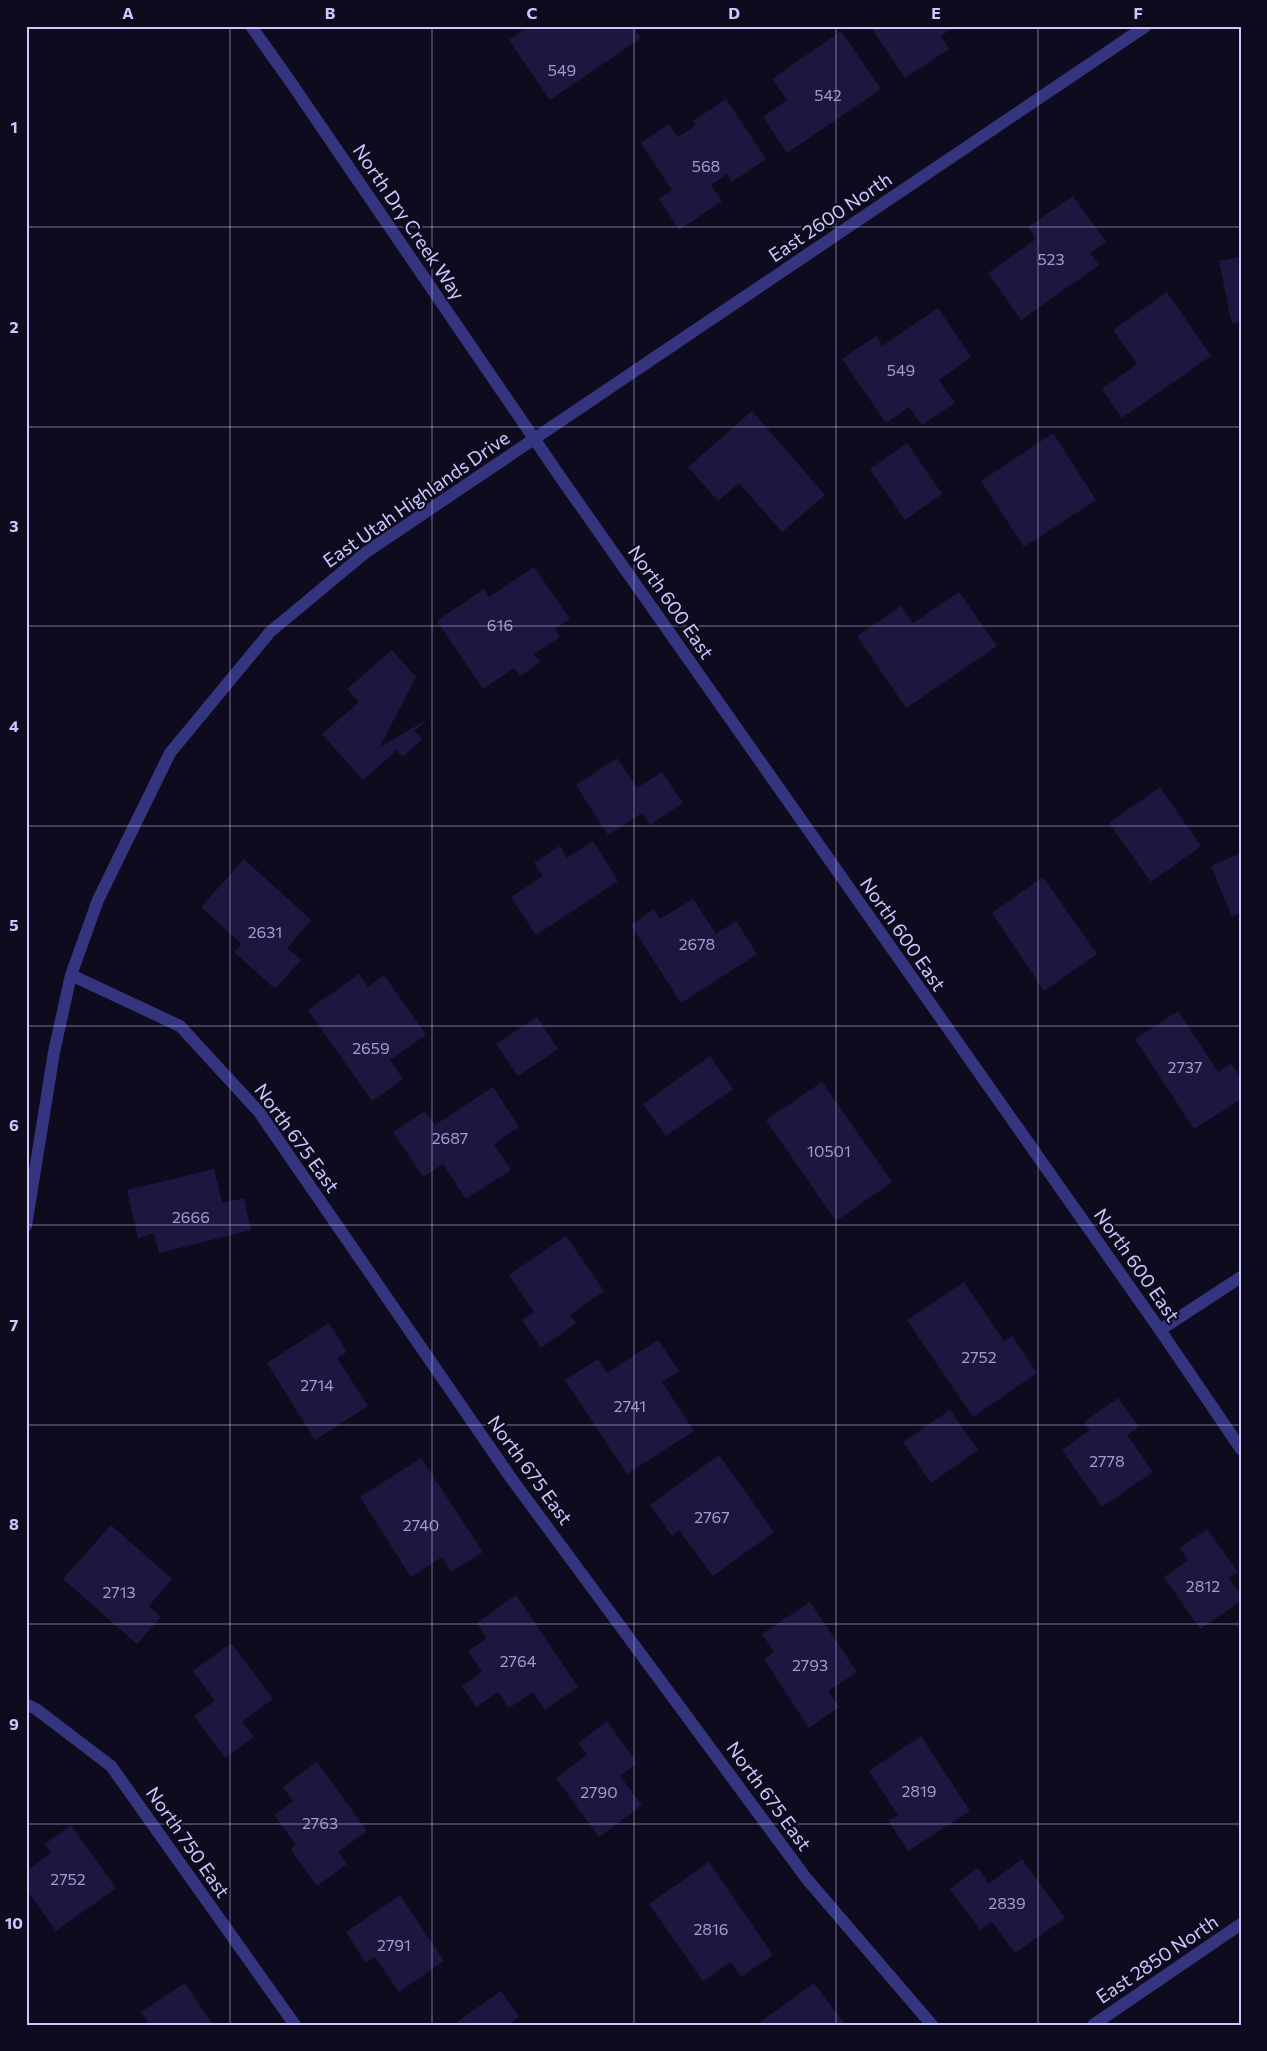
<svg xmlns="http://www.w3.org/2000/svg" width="1267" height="2051" viewBox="0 0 1267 2051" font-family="Commissioner,sans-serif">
	<rect width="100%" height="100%" fill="#0e0b1e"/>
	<path fill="#1d1740" d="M 529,26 L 633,26 L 641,38 L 550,100 L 509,40 Z
		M 870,26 L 955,26 L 941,36 L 949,49 L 905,78 Z
		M 841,31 L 881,89 L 787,153 L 763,117 L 787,100 L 772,79 Z
		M 726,99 L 766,159 L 732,182 L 727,174 L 711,185 L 722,201 L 679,230 L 659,199 L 672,190 L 641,143 L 669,124 L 678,137 L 696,125 L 693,121 Z
		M 1073,196 L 1106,242 L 1090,253 L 1099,265 L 1021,320 L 988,273 L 1036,239 L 1028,227 Z
		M 1241,257 L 1241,322 L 1232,324 L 1219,261 Z
		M 1167,292 L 1211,356 L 1122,418 L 1102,389 L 1137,364 L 1113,330 Z
		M 938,308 L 971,357 L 939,380 L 955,403 L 922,425 L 909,407 L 886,423 L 842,359 L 876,336 L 882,346 Z
		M 752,411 L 825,495 L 782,532 L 739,483 L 718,501 L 688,467 Z
		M 1053,433 L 1096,500 L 1024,547 L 981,481 Z
		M 907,443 L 942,494 L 905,520 L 870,469 Z
		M 534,567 L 570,619 L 555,629 L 560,637 L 534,654 L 540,662 L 520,676 L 514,668 L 483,689 L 437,621 L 484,589 L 489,597 Z
		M 959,592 L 997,646 L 906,708 L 857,636 L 901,606 L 913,623 Z
		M 392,650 L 416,677 L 379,748 L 428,719 L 414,731 L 422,739 L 403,757 L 397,750 L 363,780 L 322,734 L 359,702 L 347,689 Z
		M 617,758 L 637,788 L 662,772 L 683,803 L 650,825 L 642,813 L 608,835 L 576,785 Z
		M 1160,787 L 1201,846 L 1151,882 L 1109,823 Z
		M 593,841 L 618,881 L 536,935 L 511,897 L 543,876 L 534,863 L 560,846 L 567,858 Z
		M 1241,853 L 1241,913 L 1232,917 L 1211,866 Z
		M 244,859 L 311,920 L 287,948 L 301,960 L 275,989 L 234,952 L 242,944 L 201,907 Z
		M 1043,877 L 1097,954 L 1044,991 L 992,913 Z
		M 693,899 L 716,934 L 736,921 L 757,954 L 681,1003 L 631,925 L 654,909 L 660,919 Z
		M 359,974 L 368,987 L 384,975 L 426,1035 L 390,1060 L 403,1079 L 372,1101 L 308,1010 Z
		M 1178,1011 L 1218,1072 L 1231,1063 L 1241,1078 L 1241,1099 L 1194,1129 L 1135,1039 Z
		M 537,1017 L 558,1049 L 518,1076 L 496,1044 Z
		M 710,1056 L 733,1089 L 666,1136 L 643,1104 Z
		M 822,1082 L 892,1182 L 836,1221 L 766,1120 Z
		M 493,1087 L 519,1127 L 494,1144 L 511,1170 L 466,1199 L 443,1164 L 423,1177 L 393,1132 L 425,1111 L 435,1125 Z
		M 214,1169 L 222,1203 L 244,1198 L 251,1230 L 159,1253 L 154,1233 L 138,1238 L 127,1190 Z
		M 566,1236 L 604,1291 L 570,1315 L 576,1323 L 541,1348 L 522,1320 L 534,1312 L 509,1275 Z
		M 964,1282 L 1004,1341 L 1012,1336 L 1037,1373 L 973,1417 L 907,1320 Z
		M 329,1323 L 347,1352 L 337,1358 L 368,1406 L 315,1440 L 267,1363 Z
		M 658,1340 L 679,1371 L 662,1382 L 694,1431 L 627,1474 L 565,1380 L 598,1359 L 607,1373 Z
		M 1118,1398 L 1139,1427 L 1127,1435 L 1153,1472 L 1102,1507 L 1062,1450 L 1090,1430 L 1084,1422 Z
		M 950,1410 L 978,1450 L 931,1483 L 903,1442 Z
		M 719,1455 L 774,1532 L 713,1576 L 679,1530 L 672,1536 L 650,1505 Z
		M 421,1458 L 483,1552 L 451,1572 L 442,1557 L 411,1577 L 360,1497 Z
		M 111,1525 L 172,1579 L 149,1606 L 161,1617 L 137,1644 L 63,1579 Z
		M 1207,1529 L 1238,1572 L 1229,1578 L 1241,1595 L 1241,1601 L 1200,1629 L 1164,1577 L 1188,1560 L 1180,1548 Z
		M 516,1595 L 578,1687 L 545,1710 L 533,1692 L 509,1708 L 498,1692 L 476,1707 L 462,1686 L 482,1672 L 468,1651 L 487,1638 L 477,1623 Z
		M 810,1602 L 857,1672 L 828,1691 L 839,1707 L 809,1728 L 764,1659 L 774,1652 L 762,1634 Z
		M 231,1643 L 273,1699 L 242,1722 L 254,1737 L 225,1758 L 194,1716 L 215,1701 L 193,1671 Z
		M 607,1721 L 637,1763 L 620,1776 L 642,1805 L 599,1837 L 556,1778 L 587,1755 L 578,1743 Z
		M 921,1736 L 970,1811 L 908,1851 L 888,1820 L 898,1815 L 869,1771 Z
		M 317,1762 L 367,1831 L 338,1852 L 347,1864 L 317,1886 L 291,1850 L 296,1845 L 274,1815 L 293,1801 L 283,1787 Z
		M 71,1825 L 116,1888 L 56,1931 L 26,1889 L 26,1871 L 51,1853 L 45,1844 Z
		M 1022,1859 L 1065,1918 L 1015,1953 L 992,1922 L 980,1930 L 950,1889 L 978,1868 L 989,1884 Z
		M 709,1862 L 773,1955 L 741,1977 L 731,1962 L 703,1981 L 649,1904 Z
		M 400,1895 L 444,1961 L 399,1992 L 375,1957 L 366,1963 L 346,1932 Z
		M 185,1983 L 213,2025 L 150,2025 L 141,2012 Z
		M 814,1983 L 845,2025 L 756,2025 Z
		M 501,1991 L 519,2017 L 508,2025 L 459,2025 L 457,2022 Z"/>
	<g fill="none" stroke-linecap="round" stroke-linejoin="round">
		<path stroke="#35357f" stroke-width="12" d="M 251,26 L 292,84 L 563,481 L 1160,1330 L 1241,1449
			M 71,975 L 180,1026 L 259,1112 L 511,1478 L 806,1878 L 932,2025
			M 26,1226 L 54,1052 L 71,975 L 98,900 L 170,753 L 270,632 L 365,553 L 1146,26
			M 1160,1330 L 1241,1277
			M 26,1704 L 36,1709 L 111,1766 L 295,2025
			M 1093,2025 L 1241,1924"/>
	</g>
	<path fill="none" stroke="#ccc8ff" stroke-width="1" stroke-opacity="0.55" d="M 230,26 L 230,2025M 432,26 L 432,2025M 634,26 L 634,2025M 836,26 L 836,2025M 1038,26 L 1038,2025M 26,227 L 1241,227M 26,427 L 1241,427M 26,626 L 1241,626M 26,826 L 1241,826M 26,1026 L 1241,1026M 26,1225 L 1241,1225M 26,1425 L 1241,1425M 26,1624 L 1241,1624M 26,1824 L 1241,1824"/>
	<g text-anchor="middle" stroke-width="4.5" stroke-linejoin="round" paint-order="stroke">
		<g font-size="16" fill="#a09ccf">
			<text x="562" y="76">549</text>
			<text x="828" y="101">542</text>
			<text x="706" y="172">568</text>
			<text x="1051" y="265">523</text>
			<text x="901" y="376">549</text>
			<text x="500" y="631">616</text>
			<text x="265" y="938">2631</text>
			<text x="697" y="950">2678</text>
			<text x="371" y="1054">2659</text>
			<text x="1185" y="1073">2737</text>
			<text x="450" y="1144">2687</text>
			<text x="829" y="1157">10501</text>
			<text x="191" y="1223">2666</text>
			<text x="979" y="1363">2752</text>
			<text x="317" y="1391">2714</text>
			<text x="630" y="1412">2741</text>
			<text x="1107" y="1467">2778</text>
			<text x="712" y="1523">2767</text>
			<text x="421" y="1531">2740</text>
			<text x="1203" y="1592">2812</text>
			<text x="119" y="1598">2713</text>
			<text x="518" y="1667">2764</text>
			<text x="810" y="1671">2793</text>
			<text x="919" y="1797">2819</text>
			<text x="599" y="1798">2790</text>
			<text x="320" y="1829">2763</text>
			<text x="68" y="1885">2752</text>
			<text x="1007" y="1909">2839</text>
			<text x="711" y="1935">2816</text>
			<text x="394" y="1951">2791</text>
		</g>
		<g font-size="19" fill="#ccc8ff" stroke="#0e0b1e">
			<text transform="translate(830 217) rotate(-34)" y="7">East 2600 North</text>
			<text transform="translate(409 222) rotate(56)" y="7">North Dry Creek Way</text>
			<text transform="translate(416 499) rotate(-35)" y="7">East Utah Highlands Drive</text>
			<text transform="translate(671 602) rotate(55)" y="7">North 600 East</text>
			<text transform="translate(903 934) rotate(55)" y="7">North 600 East</text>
			<text transform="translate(297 1138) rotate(54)" y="7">North 675 East</text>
			<text transform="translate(1137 1265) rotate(55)" y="7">North 600 East</text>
			<text transform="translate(530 1470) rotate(54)" y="7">North 675 East</text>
			<text transform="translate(769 1796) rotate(54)" y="7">North 675 East</text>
			<text transform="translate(188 1842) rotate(55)" y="7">North 750 East</text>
			<text transform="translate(1157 1959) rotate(-34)" y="7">East 2850 North</text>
		</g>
	</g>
	<rect width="1267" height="2051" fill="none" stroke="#0e0b1e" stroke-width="55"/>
	<rect x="28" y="28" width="1212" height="1996" fill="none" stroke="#ccc8ff" stroke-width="2"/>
	<g font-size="16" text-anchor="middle" font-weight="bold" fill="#ccc8ff">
		<text x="128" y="19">A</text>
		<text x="330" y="19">B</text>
		<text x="532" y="19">C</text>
		<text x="734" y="19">D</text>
		<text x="936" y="19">E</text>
		<text x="1138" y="19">F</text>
		<text x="14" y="133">1</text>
		<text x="14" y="333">2</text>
		<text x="14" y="532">3</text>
		<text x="14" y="732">4</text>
		<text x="14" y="931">5</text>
		<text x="14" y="1131">6</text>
		<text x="14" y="1331">7</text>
		<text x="14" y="1530">8</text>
		<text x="14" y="1730">9</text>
		<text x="14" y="1929">10</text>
	</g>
</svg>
